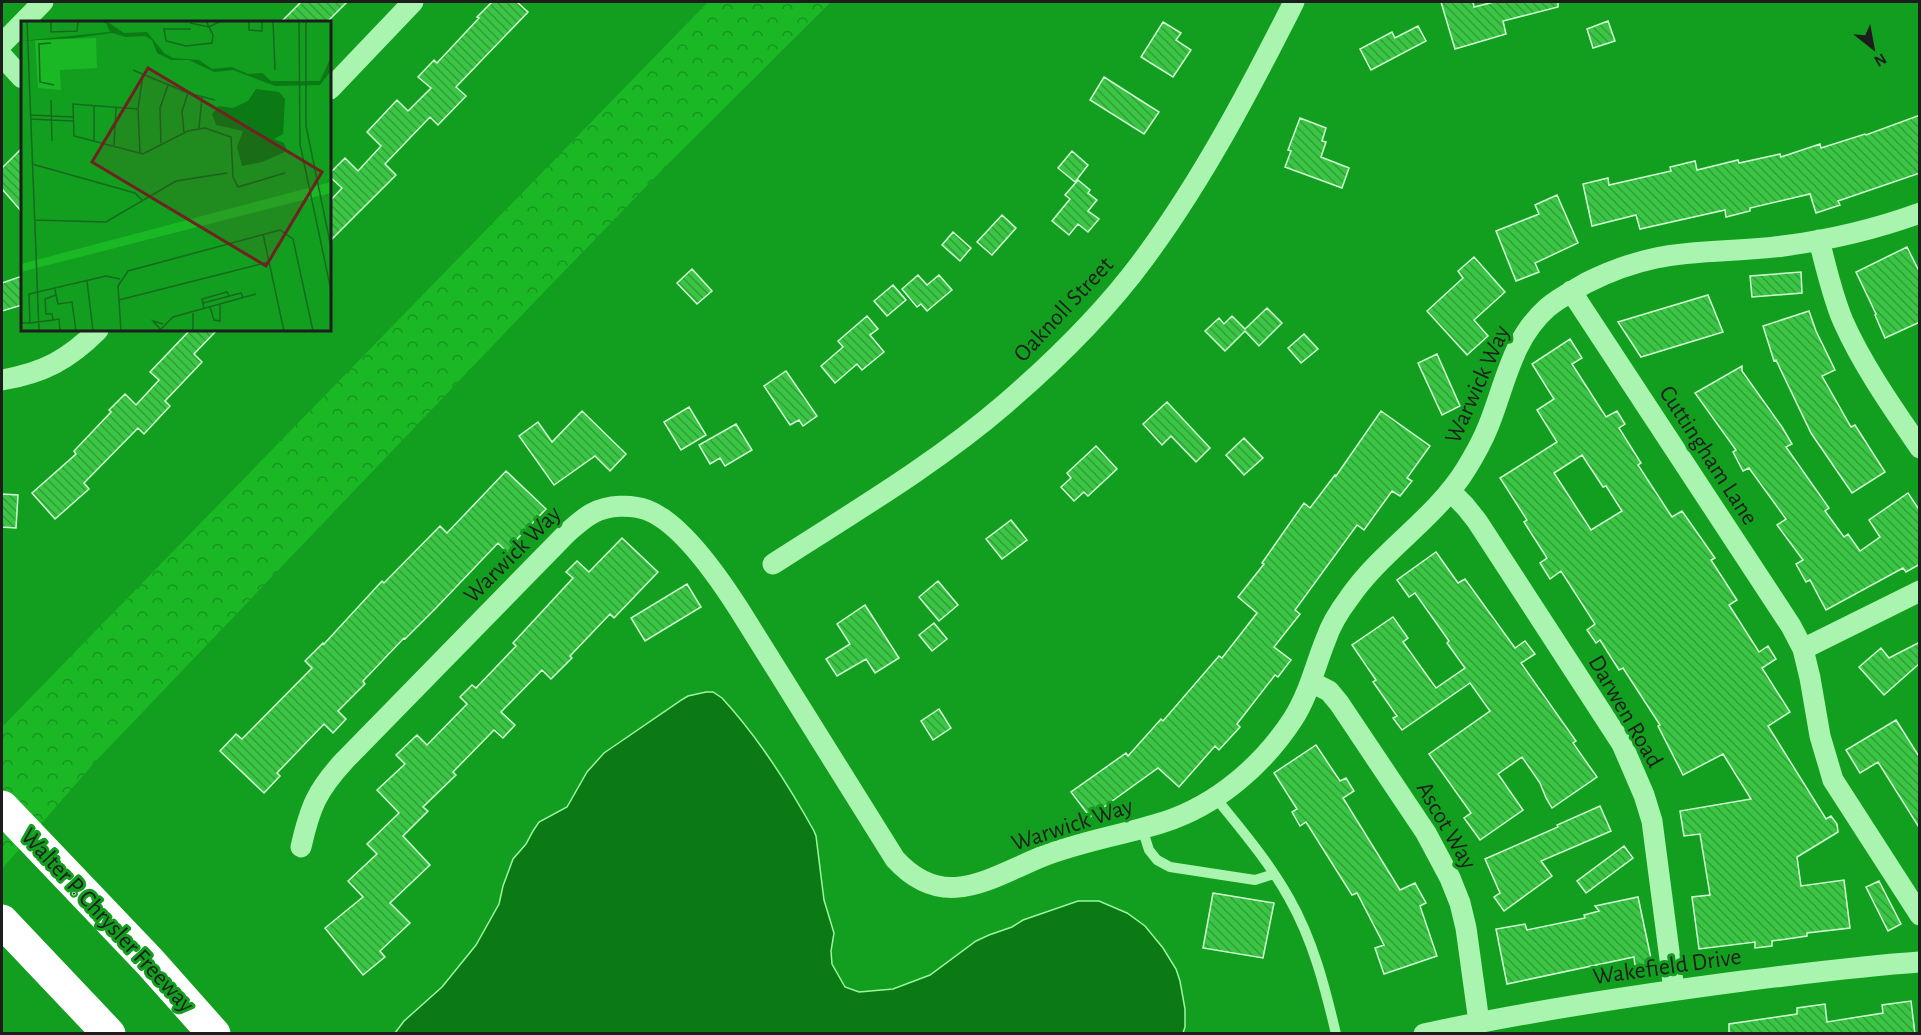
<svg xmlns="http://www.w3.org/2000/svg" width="1921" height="1035" viewBox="0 0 1921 1035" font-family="'Alegreya Sans',sans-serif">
	<defs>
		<pattern id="park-crowns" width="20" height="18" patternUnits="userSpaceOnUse" patternTransform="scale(1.5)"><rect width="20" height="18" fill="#1ab825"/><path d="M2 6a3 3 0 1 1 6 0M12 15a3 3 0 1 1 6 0" fill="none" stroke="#17951f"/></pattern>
		<pattern id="building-back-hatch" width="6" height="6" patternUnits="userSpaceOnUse" patternTransform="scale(1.5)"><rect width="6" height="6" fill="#3bc544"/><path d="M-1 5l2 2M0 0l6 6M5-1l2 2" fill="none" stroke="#319f38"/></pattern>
	</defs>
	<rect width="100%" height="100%" fill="#129e1e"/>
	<path fill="url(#park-crowns)" d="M 708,2 L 831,2 L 664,168 L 544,292 L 94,763 L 2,869 L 2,727 Z"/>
	<path fill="#0b7a15" stroke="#9bf7a0" stroke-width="1.5" d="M 706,692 L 713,692 L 722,698 C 759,738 788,784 814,831 L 816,836 L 824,900 L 834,933 L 831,951 L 832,964 L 845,987 L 859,992 L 893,989 L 930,975 L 976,941 L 989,935 L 1012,927 L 1023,920 L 1078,901 L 1099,901 L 1127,913 L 1145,926 L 1163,948 L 1176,969 L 1180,981 L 1185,1009 L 1185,1027 L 1183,1033 L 395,1033 L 404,1021 L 442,987 L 476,945 L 499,904 L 503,886 L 513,859 L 526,844 L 533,831 L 539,822 L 567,807 L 587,772 L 604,753 L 683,699 L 688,696 Z"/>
	<path fill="url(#building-back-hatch)" stroke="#d1fed4" stroke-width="1.5" fill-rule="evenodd" d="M 301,2 L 347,2 L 327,22 L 281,22 Z
		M 492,2 L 517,2 L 528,12 L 456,87 L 466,96 L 438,125 L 430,117 L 385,164 L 396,175 L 330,241 L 330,201 L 342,188 L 330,177 L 330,173 L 345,158 L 358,171 L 381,146 L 367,132 L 397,100 L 408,111 L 431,88 L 418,77 L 434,60 L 437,63 L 479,18 L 477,17 Z
		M 1441,2 L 1473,2 L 1474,7 L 1494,2 L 1558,2 L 1558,7 L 1503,21 L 1506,34 L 1455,49 Z
		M 1608,21 L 1615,41 L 1593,48 L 1587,29 Z
		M 1163,22 L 1181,33 L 1176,40 L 1191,50 L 1173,77 L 1141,57 Z
		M 1418,26 L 1426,41 L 1371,70 L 1360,49 L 1392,32 L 1395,38 Z
		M 1104,77 L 1159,112 L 1144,134 L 1090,100 Z
		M 1920,115 L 1920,173 L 1838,201 L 1840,205 L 1816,213 L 1810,194 L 1750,208 L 1750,211 L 1726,217 L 1725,210 L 1640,229 L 1636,215 L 1592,226 L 1583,184 L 1608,178 L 1609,185 L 1671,171 L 1670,167 L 1695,161 L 1697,170 L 1738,160 L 1739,163 L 1780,154 L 1781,157 L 1820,144 L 1821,148 L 1865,134 L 1866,135 Z
		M 1300,118 L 1326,128 L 1322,141 L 1326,142 L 1321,157 L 1349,168 L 1342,188 L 1285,167 L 1291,151 L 1288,150 Z
		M 22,148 L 22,212 L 2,189 L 2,168 Z
		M 1072,151 L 1088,165 L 1075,182 L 1058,168 Z
		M 1078,180 L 1090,190 L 1088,193 L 1097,200 L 1088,211 L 1099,219 L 1088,232 L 1078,224 L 1069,235 L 1052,221 L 1070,199 L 1065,195 Z
		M 1557,195 L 1578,243 L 1535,263 L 1539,272 L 1516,281 L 1496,231 L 1539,214 L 1535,205 Z
		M 1002,215 L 1016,228 L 992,255 L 977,242 Z
		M 953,232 L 971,248 L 960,261 L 942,245 Z
		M 1907,247 L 1920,273 L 1920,322 L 1885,338 L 1875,315 L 1876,314 L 1856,272 Z
		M 1474,257 L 1505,292 L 1474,320 L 1488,336 L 1467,355 L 1427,311 L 1463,278 L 1458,271 Z
		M 692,269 L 712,291 L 697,304 L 677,283 Z
		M 1801,272 L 1802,293 L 1752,297 L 1750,276 Z
		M 918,275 L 927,285 L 939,275 L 952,290 L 927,311 L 921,304 L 917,307 L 902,289 Z
		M 22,276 L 22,305 L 2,311 L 2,283 Z
		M 893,285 L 906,300 L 887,316 L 874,301 Z
		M 1708,295 L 1723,332 L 1641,357 L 1618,322 Z
		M 1267,308 L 1282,323 L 1259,346 L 1245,331 L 1225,351 L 1205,331 L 1219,318 L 1224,324 L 1232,316 L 1245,329 Z
		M 1809,311 L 1816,331 L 1835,370 L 1822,376 L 1851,427 L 1855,425 L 1885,472 L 1852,493 L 1811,433 L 1776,360 L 1774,361 L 1763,326 Z
		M 867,316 L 878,329 L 870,335 L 884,352 L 862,370 L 857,364 L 835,383 L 821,366 L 843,347 L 838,341 Z
		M 190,330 L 217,330 L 194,354 L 202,362 L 165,401 L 170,406 L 144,434 L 138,428 L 84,483 L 89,489 L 55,519 L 32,493 L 76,454 L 74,451 L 111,412 L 109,410 L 125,394 L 136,405 L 159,380 L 150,372 Z
		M 1304,334 L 1318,349 L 1301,363 L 1288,348 Z
		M 1570,339 L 1582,358 L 1572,364 L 1606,417 L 1617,411 L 1625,424 L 1619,428 L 1641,463 L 1638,465 L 1672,517 L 1682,511 L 1715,558 L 1711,560 L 1737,600 L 1729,605 L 1759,652 L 1768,646 L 1776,659 L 1762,668 L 1790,712 L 1768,726 L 1826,819 L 1831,816 L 1837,824 L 1838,832 L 1797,857 L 1801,886 L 1844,880 L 1850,928 L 1807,933 L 1807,936 L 1772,941 L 1772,946 L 1755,948 L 1755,942 L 1699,949 L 1692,897 L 1710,895 L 1700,834 L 1684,836 L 1680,811 L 1751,799 L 1723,754 L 1683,775 L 1658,726 L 1660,725 L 1623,668 L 1619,670 L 1600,640 L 1596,643 L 1587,630 L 1595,624 L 1561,571 L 1550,579 L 1540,563 L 1547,558 L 1524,522 L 1527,520 L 1500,478 L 1557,442 L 1537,410 L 1554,399 L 1532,364 ZM 1582,455 L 1603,487 L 1606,486 L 1622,511 L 1591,530 L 1554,473 Z
		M 1437,354 L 1460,406 L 1442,415 L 1418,363 Z
		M 1742,366 L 1742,371 L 1782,427 L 1792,444 L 1786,447 L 1829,508 L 1825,511 L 1844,537 L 1848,534 L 1860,551 L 1880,537 L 1869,520 L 1908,493 L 1920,511 L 1920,564 L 1906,572 L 1903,568 L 1826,610 L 1810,580 L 1806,582 L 1796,564 L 1803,560 L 1777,525 L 1786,519 L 1749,468 L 1743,471 L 1733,452 L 1736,450 L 1695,393 Z
		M 786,371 L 817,416 L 803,426 L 799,420 L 790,425 L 764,386 Z
		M 1167,402 L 1210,448 L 1196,462 L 1171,436 L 1162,445 L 1143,424 Z
		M 689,407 L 706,435 L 681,450 L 664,422 Z
		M 582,411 L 626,454 L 610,471 L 595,456 L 554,485 L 519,436 L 538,422 L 552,442 Z
		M 1381,411 L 1430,446 L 1407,478 L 1412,481 L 1400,496 L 1392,491 L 1364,530 L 1357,525 L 1295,610 L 1300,614 L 1274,647 L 1291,660 L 1278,677 L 1275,675 L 1237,724 L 1240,727 L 1219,750 L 1215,746 L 1179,787 L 1158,768 L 1090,817 L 1071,792 L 1126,753 L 1128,756 L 1161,719 L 1163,721 L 1219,656 L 1222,658 L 1257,613 L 1238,597 L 1264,564 L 1262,563 L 1304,503 L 1310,508 L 1335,475 L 1336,476 Z
		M 736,424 L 752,450 L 725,466 L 720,458 L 710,464 L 699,445 Z
		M 1244,438 L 1263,458 L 1244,475 L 1226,455 Z
		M 1096,446 L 1117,469 L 1088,496 L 1084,492 L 1074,501 L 1061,487 L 1071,478 L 1067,473 Z
		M 506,471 L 546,509 L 517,539 L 520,542 L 509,554 L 498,543 L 436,608 L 405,639 L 404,638 L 363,681 L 365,684 L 338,711 L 346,719 L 333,733 L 324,724 L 277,773 L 280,776 L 264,793 L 220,751 L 236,734 L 242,739 L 312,668 L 305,661 L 323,643 L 324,644 L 382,581 L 384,583 L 440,526 L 447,533 Z
		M 2,494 L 18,495 L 16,528 L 2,527 Z
		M 1011,520 L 1027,540 L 1002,559 L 986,539 Z
		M 622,538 L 658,572 L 614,618 L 610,614 L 570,656 L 572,658 L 551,679 L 542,670 L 501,712 L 515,725 L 503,738 L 494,730 L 453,772 L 456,775 L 423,807 L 428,811 L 403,836 L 430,865 L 390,903 L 410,923 L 380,951 L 385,957 L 363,975 L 325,928 L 363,897 L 348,881 L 377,854 L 367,844 L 399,813 L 377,790 L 405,764 L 396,755 L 417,735 L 427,745 L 467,704 L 460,697 L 472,685 L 476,688 L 516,646 L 513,643 L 573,578 L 566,572 L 577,561 L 589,572 Z
		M 1436,552 L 1458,583 L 1465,579 L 1515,648 L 1525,641 L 1535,654 L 1521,663 L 1576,741 L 1573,743 L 1597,777 L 1552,808 L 1546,798 L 1540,783 L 1522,757 L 1498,774 L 1523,810 L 1480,840 L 1464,818 L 1471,813 L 1429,754 L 1490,711 L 1470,683 L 1402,730 L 1393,718 L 1397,716 L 1373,682 L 1376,680 L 1352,645 L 1393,617 L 1408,638 L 1403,642 L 1436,688 L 1465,668 L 1447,643 L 1449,641 L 1415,593 L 1409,597 L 1397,580 Z
		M 938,581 L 958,605 L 939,621 L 919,597 Z
		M 687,584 L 701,607 L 645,641 L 631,618 Z
		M 865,605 L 899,658 L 875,673 L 866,659 L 837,676 L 826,659 L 850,644 L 837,624 Z
		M 934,623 L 947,639 L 932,651 L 919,635 Z
		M 1920,642 L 1920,663 L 1884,695 L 1859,667 L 1881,648 L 1889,658 Z
		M 939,709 L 951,728 L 933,740 L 921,721 Z
		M 1896,720 L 1920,758 L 1920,829 L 1878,762 L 1860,773 L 1846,750 Z
		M 1316,745 L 1340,781 L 1346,778 L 1354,791 L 1343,798 L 1400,890 L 1415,883 L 1426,903 L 1420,906 L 1437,956 L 1384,974 L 1375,948 L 1384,945 L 1357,893 L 1352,895 L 1306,822 L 1300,826 L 1292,812 L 1297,809 L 1274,773 Z
		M 1600,806 L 1611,831 L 1541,861 L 1552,876 L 1504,911 L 1494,897 L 1500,893 L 1485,859 L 1558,827 L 1557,825 Z
		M 1624,846 L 1633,858 L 1586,893 L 1577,881 Z
		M 1879,881 L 1901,924 L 1888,931 L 1866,887 Z
		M 1213,893 L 1274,903 L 1263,958 L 1203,948 Z
		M 1638,897 L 1652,963 L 1635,966 L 1634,957 L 1507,984 L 1496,929 L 1525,924 L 1527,930 L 1585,918 L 1584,915 L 1599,911 L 1595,906 Z
		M 1911,1001 L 1915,1034 L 1729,1034 L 1729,1024 L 1797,1014 L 1797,1008 L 1825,1004 L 1827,1022 L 1883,1013 L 1882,1005 Z"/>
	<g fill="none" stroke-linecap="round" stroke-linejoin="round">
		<path stroke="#a9f4ae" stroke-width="10" d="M 1215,797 C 1241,829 1269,862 1289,898 C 1313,940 1325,987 1336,1034
			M 1142,828 L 1149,850 L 1157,860 L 1170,867 L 1255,880 L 1274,874"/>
		<path stroke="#a9f4ae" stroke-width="21" d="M 2,44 L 43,2
			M 2,56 L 22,78
			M 330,89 L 413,2
			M 1819,240 C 1826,267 1832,295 1843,321 C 1863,366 1892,407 1920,448
			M 1571,291 L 1791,626 L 1803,649
			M 2,380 C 43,373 68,360 98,330
			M 1450,491 L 1465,506 L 1477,521 L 1622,744 L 1644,795 L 1652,821 L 1674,990
			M 773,564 C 852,513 934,465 1005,404 C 1056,360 1106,311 1146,256 C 1204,177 1250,89 1294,2
			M 1920,591 L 1803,649 L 1810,678 L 1820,736 L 1833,780 L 1920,915
			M 1311,682 L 1329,691 L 1339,703 L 1426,833 L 1450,878 L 1460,903 L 1466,928 L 1479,1022
			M 301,847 C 310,807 317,790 345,760 L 567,533 C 575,526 583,518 593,513 C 608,505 631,504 647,510 C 684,524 726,588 747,622 L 895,859 C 943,912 988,879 1041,857 C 1081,841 1123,835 1164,822 C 1217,805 1263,765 1293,719 C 1309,694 1315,666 1326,639 C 1331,624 1340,610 1349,598 C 1382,550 1435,519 1466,469 C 1474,456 1482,442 1488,427 C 1505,386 1511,340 1547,308 C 1558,298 1573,291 1586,283 C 1608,272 1632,263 1656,258 C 1697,249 1741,252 1783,246 C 1829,240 1876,229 1920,213
			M 1424,1034 C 1529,1011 1636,995 1743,981 C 1802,974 1860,966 1920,962"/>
		<path stroke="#fff" stroke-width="33" d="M 2,807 L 150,962 L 214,1034
			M 2,921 L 109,1034"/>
	</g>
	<g text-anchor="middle" stroke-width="6" stroke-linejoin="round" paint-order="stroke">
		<g font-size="24" fill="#1d1d1d" stroke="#129e1e">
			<text transform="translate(1063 309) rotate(-47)" y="8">Oaknoll Street</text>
			<text transform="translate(1477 384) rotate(-66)" y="8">Warwick Way</text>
			<text transform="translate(1709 455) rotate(57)" y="8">Cuttingham Lane</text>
			<text transform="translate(512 554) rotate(-45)" y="8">Warwick Way</text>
			<text transform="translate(1626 711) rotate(60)" y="8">Darwen Road</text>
			<text transform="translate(1072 824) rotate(-18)" y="8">Warwick Way</text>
			<text transform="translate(1447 825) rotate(60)" y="8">Ascot Way</text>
			<text transform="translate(108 920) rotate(47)" y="8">Walter P. Chrysler Freeway</text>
			<text transform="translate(1667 966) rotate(-8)" y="8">Wakefield Drive</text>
		</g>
	</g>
	<g transform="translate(21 21)">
		<rect width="310" height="310" fill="#129e1e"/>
		<path d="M 310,161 L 310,172 L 0,251 L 0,243 Z" fill="#1ab825"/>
		<path d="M 75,17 L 76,47 L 39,49 L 40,69 L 17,67 L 14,19 Z" fill="#1ab825"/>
		<path d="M 78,0 L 85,0 L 103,12 L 126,11 L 143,32 L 152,37 L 178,39 L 191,48 L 211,46 L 227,53 L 241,52 L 250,60 L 299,60 L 310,36 L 310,50 L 299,64 L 254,65 L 212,49 L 193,51 L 168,39 L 150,39 L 136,32 L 131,19 L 124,15 L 105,16 L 91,12 L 54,17 L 0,20 L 89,11 L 85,2 ZM 235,68 L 258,71 L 264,78 L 262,113 L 253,118 L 263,122 L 266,130 L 241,141 L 221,145 L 216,126 L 222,110 L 195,104 L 191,93 L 198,85 L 212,87 L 227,80 Z" fill="#0b7a15"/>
		<path fill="none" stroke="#166a1e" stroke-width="1.5" d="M 6,0 L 18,310M 30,0 L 30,11 L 56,10 L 57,0M 228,0 L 228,9 L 241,10 L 241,0M 252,0 L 254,49M 278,0 L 279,123 L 311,274M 285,0 L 285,105 L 311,231M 169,2 L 188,6 L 200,0M 170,8 L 143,8 L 145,20 L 165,25 L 191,22 L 192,14 L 185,0M 30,22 L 18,23 L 19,61 L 33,64M 112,49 L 167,72 L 194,79M 122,53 L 117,88 L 52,83 L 53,115 L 122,133 L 167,110 L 184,107 L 210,116 L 212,156 L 217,166 L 264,152M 30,79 L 31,120M 117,88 L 119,133M 9,94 L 52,96M 9,98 L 52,100M 178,107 L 181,76M 163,112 L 161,90 L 167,72M 73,120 L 73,85M 140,122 L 139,87 L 147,64M 93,124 L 95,87M 11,143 L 114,172 L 121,179M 13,199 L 85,201 L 155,160 L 206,152M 242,213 L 263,310M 66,260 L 72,310M 35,274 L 37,283 L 51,281 L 55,310M 98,279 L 248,241M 182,282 L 181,278 L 206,271 L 208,275M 189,286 L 193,299 L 199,300 L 199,283M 183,288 L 182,282 L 220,272 L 222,277M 172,290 L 172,310M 32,299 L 38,298 L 39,310M 0,302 L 9,302 L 8,273 L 85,255 L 99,258M 9,302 L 32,299 L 31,293 L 25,293 L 24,278 L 35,274 L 34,268M 139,308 L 132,300 L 142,303M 100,310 L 97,265 L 107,250 L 259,209 L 272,218 L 292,310M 138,310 L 152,296 L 235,273"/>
		<path fill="#702222" fill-opacity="0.15" stroke="#702222" stroke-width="3" d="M 127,47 L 301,151 L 245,245 L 71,141 Z"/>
		<rect width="310" height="310" fill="none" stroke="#1d1d1d" stroke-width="3"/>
	</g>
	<rect width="1921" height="1035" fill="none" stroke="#1d1d1d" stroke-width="6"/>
	<g transform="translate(1873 48) rotate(149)" stroke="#129e1e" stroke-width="4.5" paint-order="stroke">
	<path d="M0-4.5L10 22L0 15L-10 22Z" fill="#1d1d1d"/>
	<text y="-9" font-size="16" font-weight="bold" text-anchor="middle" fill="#1d1d1d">N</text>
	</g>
</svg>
